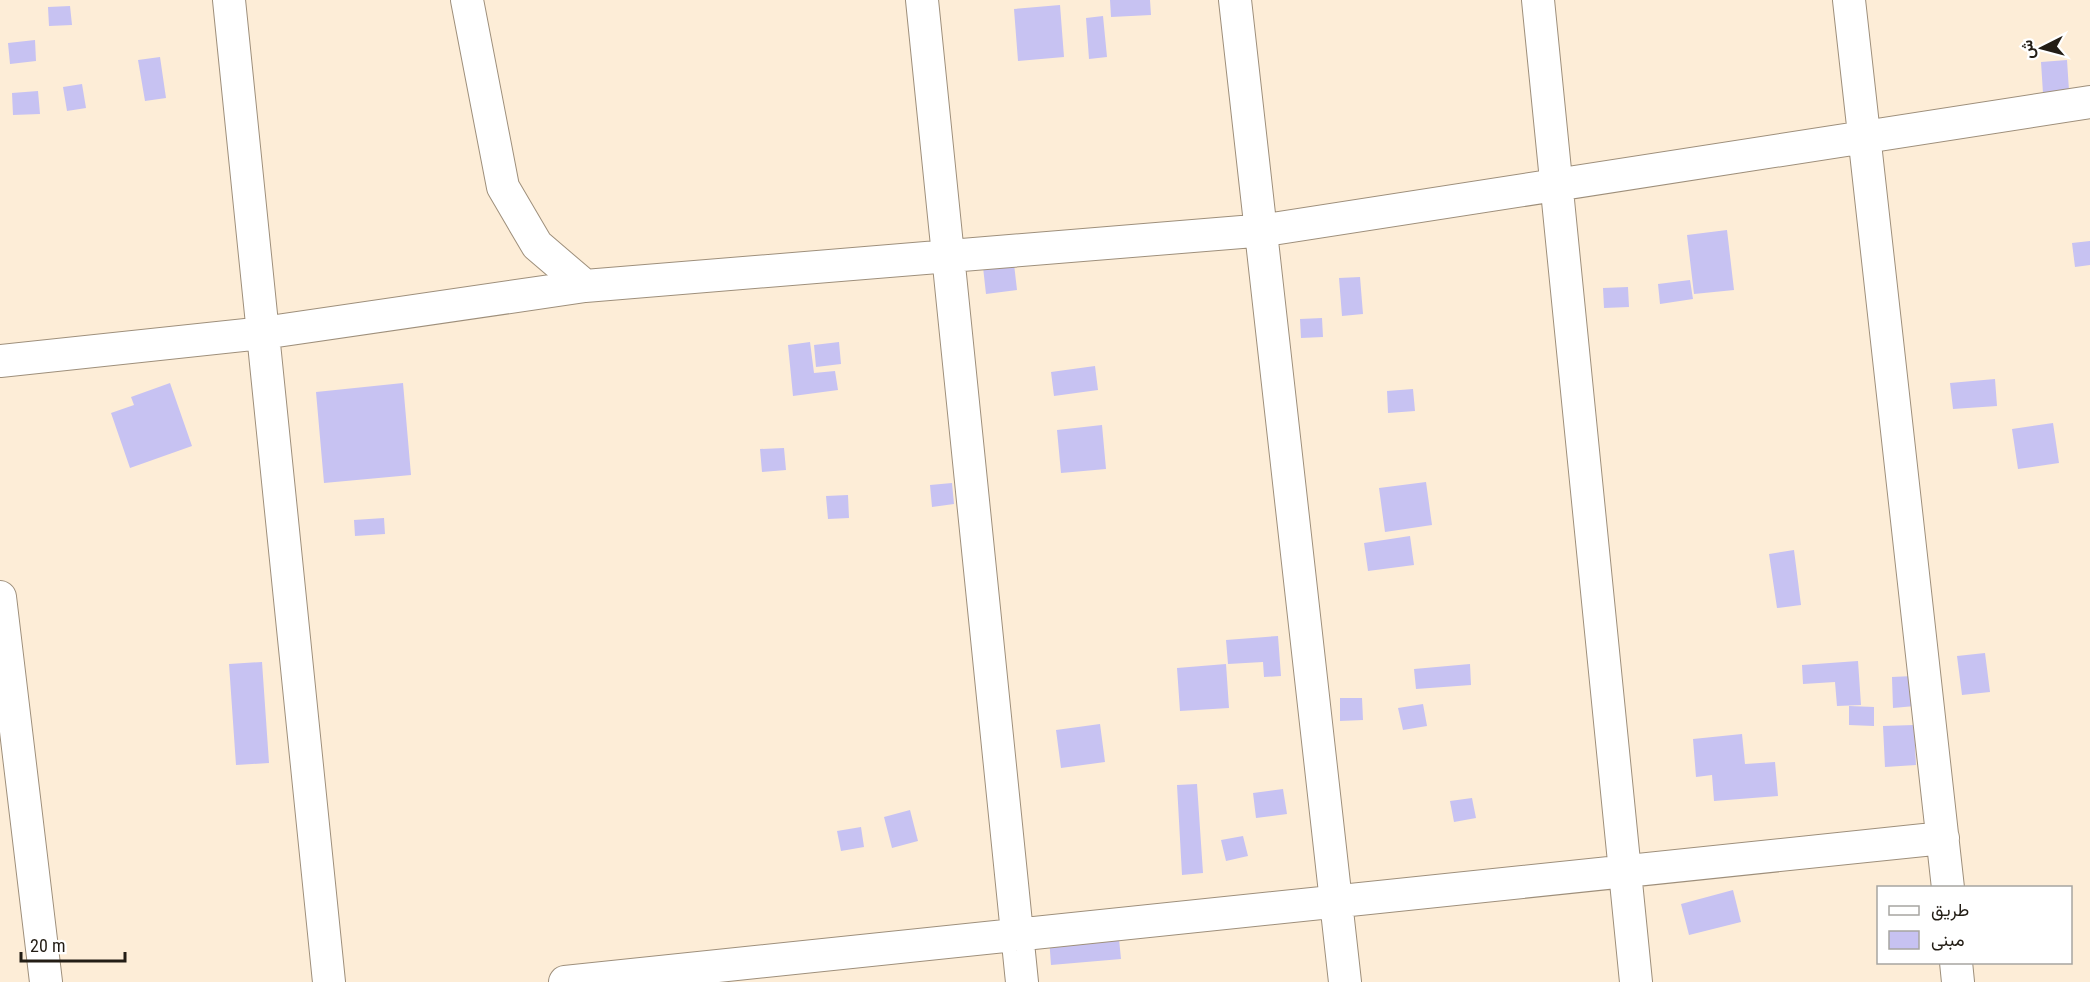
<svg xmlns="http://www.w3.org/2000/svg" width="2090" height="982" viewBox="0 0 2090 982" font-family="'Roboto Condensed',Vazirmatn,sans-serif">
	<rect width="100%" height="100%" fill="#fdedd7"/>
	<path fill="#c7c2f2" d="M 1110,0 L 1150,0 L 1151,15 L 1111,17 Z
		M 1060,5 L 1064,57 L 1018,61 L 1014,9 Z
		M 70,6 L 72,25 L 49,26 L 48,7 Z
		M 1103,16 L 1107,57 L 1089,59 L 1086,18 Z
		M 35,40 L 36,61 L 10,64 L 8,43 Z
		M 160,57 L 166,98 L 145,101 L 138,60 Z
		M 2067,60 L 2070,106 L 2044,109 L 2041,62 Z
		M 82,84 L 86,108 L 67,111 L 63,87 Z
		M 38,91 L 40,114 L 13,115 L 12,93 Z
		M 1727,230 L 1734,290 L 1694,294 L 1687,235 Z
		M 2090,241 L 2090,265 L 2075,267 L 2072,243 Z
		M 1014,264 L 1017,290 L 986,294 L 983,267 Z
		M 1360,277 L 1363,314 L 1342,316 L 1339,278 Z
		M 1690,280 L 1693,299 L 1660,304 L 1658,284 Z
		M 1628,287 L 1629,307 L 1604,308 L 1603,288 Z
		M 1322,318 L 1323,337 L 1301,338 L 1300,319 Z
		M 810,342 L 814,373 L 835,371 L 838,390 L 793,396 L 788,345 Z
		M 839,342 L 841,364 L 816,367 L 814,345 Z
		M 1095,366 L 1098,390 L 1054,396 L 1051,372 Z
		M 1995,379 L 1997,406 L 1953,409 L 1950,383 Z
		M 170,383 L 192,446 L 130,468 L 111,413 L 134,405 L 131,397 Z
		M 403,383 L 411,475 L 324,483 L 316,392 Z
		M 1413,389 L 1415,411 L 1388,413 L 1387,391 Z
		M 2053,423 L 2059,463 L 2018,469 L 2012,429 Z
		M 1102,425 L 1106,469 L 1061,473 L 1057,430 Z
		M 784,448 L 786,470 L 762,472 L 760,449 Z
		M 1426,482 L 1432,525 L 1385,532 L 1379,488 Z
		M 952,483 L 954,504 L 932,507 L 930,485 Z
		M 848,495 L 849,518 L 828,519 L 826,496 Z
		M 384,518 L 385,534 L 355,536 L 354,520 Z
		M 1410,536 L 1414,565 L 1368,571 L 1364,543 Z
		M 1794,550 L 1801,605 L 1777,608 L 1769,554 Z
		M 1278,636 L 1281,676 L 1264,677 L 1263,662 L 1228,664 L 1226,640 Z
		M 1985,653 L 1990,692 L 1962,695 L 1957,656 Z
		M 1858,661 L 1861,705 L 1837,706 L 1835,682 L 1803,684 L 1802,665 Z
		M 262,662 L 269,763 L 236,765 L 229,664 Z
		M 1226,664 L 1229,708 L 1180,711 L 1177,668 Z
		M 1470,664 L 1471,685 L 1416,689 L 1414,669 Z
		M 1913,676 L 1915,706 L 1893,708 L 1892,677 Z
		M 1340,698 L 1362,698 L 1363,720 L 1340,721 Z
		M 1423,704 L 1427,726 L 1403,730 L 1398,708 Z
		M 1849,706 L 1874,707 L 1874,726 L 1849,725 Z
		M 1100,724 L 1105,762 L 1061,768 L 1056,730 Z
		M 1914,725 L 1916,765 L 1885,767 L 1883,726 Z
		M 1742,734 L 1745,764 L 1775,762 L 1778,796 L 1714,801 L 1712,775 L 1696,777 L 1693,739 Z
		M 1197,784 L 1203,873 L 1182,875 L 1177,785 Z
		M 1283,789 L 1287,814 L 1256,818 L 1253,793 Z
		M 1472,798 L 1476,818 L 1454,822 L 1450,801 Z
		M 910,810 L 918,841 L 892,848 L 884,817 Z
		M 861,827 L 864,847 L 841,851 L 837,831 Z
		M 1243,836 L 1248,856 L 1226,861 L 1221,840 Z
		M 1733,890 L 1741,922 L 1689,935 L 1681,904 Z
		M 1117,919 L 1121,959 L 1051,965 L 1048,924 Z"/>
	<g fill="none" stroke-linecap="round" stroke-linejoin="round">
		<g stroke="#9e8f7b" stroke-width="34">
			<path id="minor" d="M 229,0 L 329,982
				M 467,0 L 503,187 L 537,245 L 585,286 L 1266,230 L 2090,102
				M 922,0 L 1022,982
				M 1235,0 L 1345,982
				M 1538,0 L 1636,982
				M 1849,0 L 1948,888
				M 0,361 L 263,333 L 585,286
				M 0,597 L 46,982
				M 1956,962 L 1958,982
				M 565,982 L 1943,838"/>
		</g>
		<use href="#minor" stroke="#fff" stroke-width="32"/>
	</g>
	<rect x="1877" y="886" width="195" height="78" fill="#ffffff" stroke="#a7a5a1" stroke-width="1.5"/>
	<rect x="1889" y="906" width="30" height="9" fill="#ffffff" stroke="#a7a5a1" stroke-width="1.5"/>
	<text x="1931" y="916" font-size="18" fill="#231d15">طريق</text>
	<rect x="1889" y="931" width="30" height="18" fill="#c7c2f2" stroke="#a7a5a1" stroke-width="1.5"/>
	<text x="1931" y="946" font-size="18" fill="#231d15">مبنى</text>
	<g transform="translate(2042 48) rotate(264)" stroke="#ffffff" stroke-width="4.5" paint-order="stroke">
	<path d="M0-4.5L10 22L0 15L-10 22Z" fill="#231d15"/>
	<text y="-9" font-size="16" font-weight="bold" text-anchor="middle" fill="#231d15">ش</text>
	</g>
	<path d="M21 952v9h104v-9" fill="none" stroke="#231d15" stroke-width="3"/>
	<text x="30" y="952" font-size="18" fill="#231d15" stroke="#ffffff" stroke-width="4.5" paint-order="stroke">20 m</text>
</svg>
